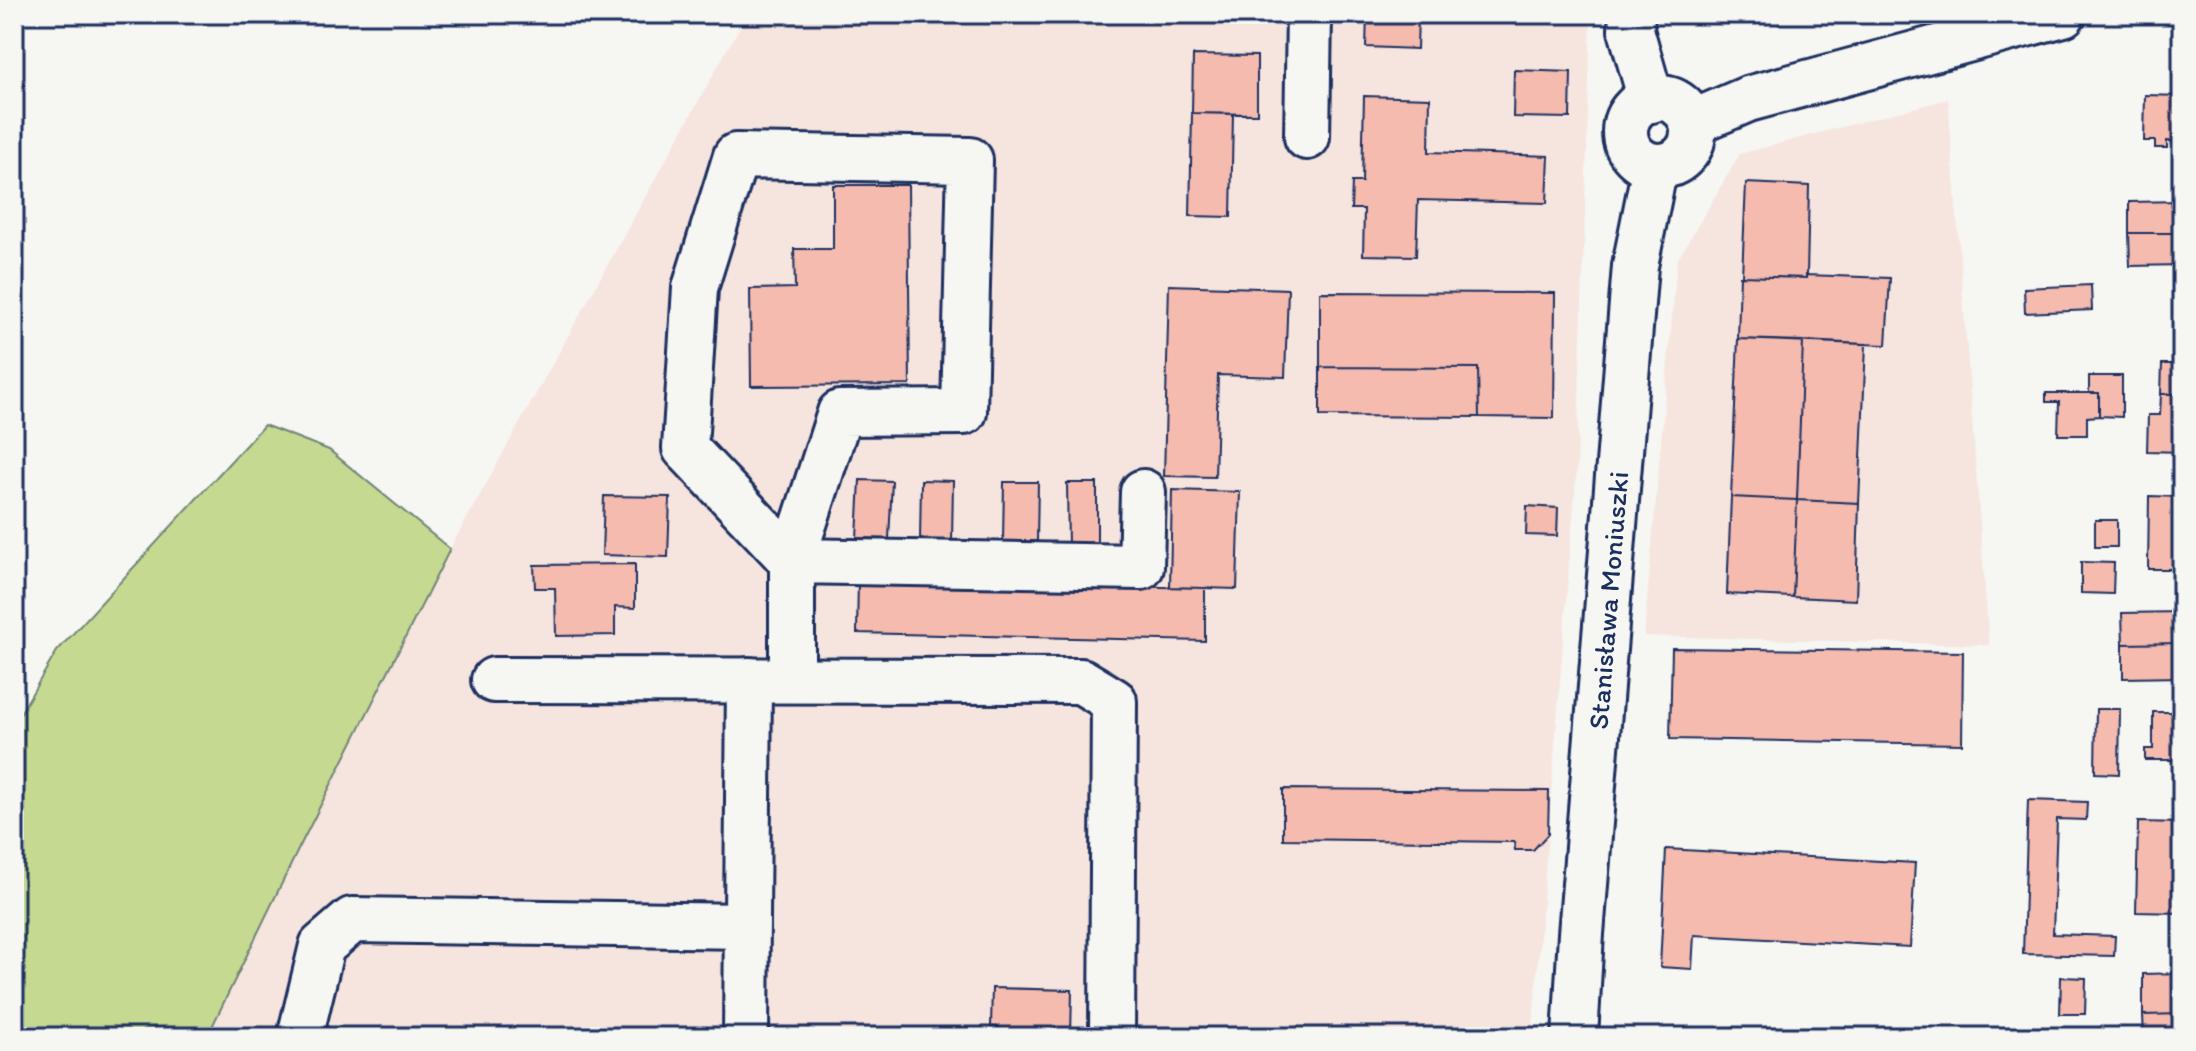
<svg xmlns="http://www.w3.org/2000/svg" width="2196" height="1051" viewBox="0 0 2196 1051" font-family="Itim,sans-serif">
	<rect width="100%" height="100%" fill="#f6f6f2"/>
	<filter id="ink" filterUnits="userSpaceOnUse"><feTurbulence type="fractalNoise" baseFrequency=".0125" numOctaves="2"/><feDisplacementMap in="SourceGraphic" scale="16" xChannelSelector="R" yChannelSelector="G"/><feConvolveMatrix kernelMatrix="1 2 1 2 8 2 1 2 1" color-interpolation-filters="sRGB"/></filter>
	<g filter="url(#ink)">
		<path fill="#f6e4de" d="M 747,14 L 1591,14 L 1577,464 L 1532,1037 L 207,1037 L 299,848 L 450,549 Z
			M 1948,99 L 1989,645 L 1644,636 L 1677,261 L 1740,154 Z"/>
		<path fill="#c5da90" stroke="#708477" stroke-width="2" d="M 264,425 L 329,450 L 450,549 L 299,848 L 207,1037 L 14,1037 L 14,724 L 57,651 Z"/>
		<path fill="#f5bbaf" stroke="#1b2f5e" stroke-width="2" d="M 1355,14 L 1418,14 L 1417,49 L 1366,47 L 1367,15 Z
			M 1193,55 L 1257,56 L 1257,114 L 1192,113 Z
			M 1514,70 L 1571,72 L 1570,118 L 1513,117 Z
			M 2145,95 L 2182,96 L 2182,142 L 2167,141 L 2167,148 L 2155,148 L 2155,141 L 2144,141 Z
			M 1364,96 L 1430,98 L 1429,152 L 1549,156 L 1547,203 L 1418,200 L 1416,256 L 1363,255 L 1364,209 L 1351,209 L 1352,182 L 1362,182 Z
			M 1192,113 L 1233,114 L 1231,217 L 1190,216 Z
			M 1746,183 L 1809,186 L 1807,275 L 1806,275 L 1806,278 L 1742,276 Z
			M 833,185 L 908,185 L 910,385 L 751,386 L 750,289 L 795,288 L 794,249 L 833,249 Z
			M 2182,201 L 2182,233 L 2129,233 L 2129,202 Z
			M 2129,233 L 2182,233 L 2182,265 L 2130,266 Z
			M 1806,275 L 1890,278 L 1886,345 L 1738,339 L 1740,276 L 1806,278 Z
			M 1169,285 L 1288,289 L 1285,377 L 1218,375 L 1215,477 L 1164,476 Z
			M 2091,285 L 2092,310 L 2025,313 L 2024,288 Z
			M 1320,292 L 1555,293 L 1554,418 L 1479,417 L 1478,368 L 1320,367 Z
			M 1738,339 L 1803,341 L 1797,500 L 1731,497 Z
			M 1803,341 L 1866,344 L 1859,503 L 1797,500 Z
			M 2162,364 L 2182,364 L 2182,394 L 2161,394 Z
			M 1320,367 L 1478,368 L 1479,417 L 1320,416 Z
			M 2089,376 L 2122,376 L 2122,417 L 2099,416 L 2099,393 L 2089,393 Z
			M 2046,393 L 2099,393 L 2099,416 L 2087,417 L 2087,435 L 2058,435 L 2059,402 L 2046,402 Z
			M 2161,394 L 2182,394 L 2182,452 L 2147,451 L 2148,415 L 2160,415 Z
			M 860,480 L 892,481 L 889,539 L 857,538 Z
			M 921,480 L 953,481 L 952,542 L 920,541 Z
			M 1004,482 L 1038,482 L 1037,541 L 1003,541 Z
			M 1067,483 L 1097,483 L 1097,546 L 1068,546 Z
			M 1172,490 L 1240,492 L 1237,589 L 1170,587 Z
			M 604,496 L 670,497 L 668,557 L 602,555 Z
			M 2149,496 L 2182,497 L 2182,569 L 2148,569 Z
			M 1731,497 L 1797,500 L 1793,597 L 1727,594 Z
			M 1797,500 L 1859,503 L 1856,600 L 1793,597 Z
			M 1527,506 L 1558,508 L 1557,536 L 1526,535 Z
			M 2095,520 L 2117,520 L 2117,547 L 2095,547 Z
			M 2081,562 L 2114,563 L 2113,594 L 2081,593 Z
			M 635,564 L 635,608 L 615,607 L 615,635 L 556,636 L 555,588 L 535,588 L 534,565 Z
			M 858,580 L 1205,588 L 1205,641 L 857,633 Z
			M 2181,612 L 2182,643 L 2123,644 L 2122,613 Z
			M 2182,643 L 2182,677 L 2123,678 L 2123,644 Z
			M 1672,648 L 1963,652 L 1962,744 L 1670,739 Z
			M 2096,709 L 2120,709 L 2119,774 L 2095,773 Z
			M 2153,712 L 2182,712 L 2182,760 L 2145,760 L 2145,749 L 2153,749 Z
			M 1283,789 L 1549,791 L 1548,834 L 1533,850 L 1515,850 L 1514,842 L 1283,839 Z
			M 2028,800 L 2087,802 L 2086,820 L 2057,819 L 2053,934 L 2115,936 L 2114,956 L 2023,954 Z
			M 2138,822 L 2182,823 L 2182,913 L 2136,912 Z
			M 1666,849 L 1915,863 L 1910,947 L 1694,935 L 1692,969 L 1660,967 Z
			M 2182,973 L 2182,1014 L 2143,1015 L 2143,974 Z
			M 2061,977 L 2086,978 L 2085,1014 L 2060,1014 Z
			M 992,988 L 1072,990 L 1071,1037 L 999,1037 L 999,1027 L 991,1027 Z
			M 2182,1014 L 2182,1037 L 2144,1037 L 2143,1015 Z"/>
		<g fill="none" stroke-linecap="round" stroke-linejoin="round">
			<g stroke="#1b2f5e" stroke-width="50">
				<g id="minor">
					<path d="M 1632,14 L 1631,30 L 1651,100"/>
					<circle cx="1659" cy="132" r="34"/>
					<path d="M 1692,123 L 1748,99 L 2063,14"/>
					<path d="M 1307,137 L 1309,14"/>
					<path d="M 736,156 L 970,160 L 964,412 L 840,413 L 792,561 L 685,448 L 695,288 Z"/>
					<path d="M 494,680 L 1081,681 L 1114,701 L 1112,1037"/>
					<path d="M 792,680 L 792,561 L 1141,567 L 1143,492"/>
					<path d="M 300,1037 L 322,946 L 352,920 L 747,926"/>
					<path d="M 746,1037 L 749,680"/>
					<path id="s1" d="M 1575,1037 L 1581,934 L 1635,266 L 1655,166"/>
				</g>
			</g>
			<use href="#minor" stroke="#f6f6f2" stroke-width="44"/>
		</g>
	</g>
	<g text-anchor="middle" stroke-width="6" stroke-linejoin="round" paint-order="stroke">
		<g font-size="28" fill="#1b2f5e" stroke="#f6f6f2">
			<text dy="10" stroke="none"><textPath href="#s1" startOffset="438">Stanisława Moniuszki</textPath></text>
		</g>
	</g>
	<rect width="2196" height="1051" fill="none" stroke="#f6f6f2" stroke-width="48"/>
	<rect x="24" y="24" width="2148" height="1003" fill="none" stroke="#1b2f5e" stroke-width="3" filter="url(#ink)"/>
</svg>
